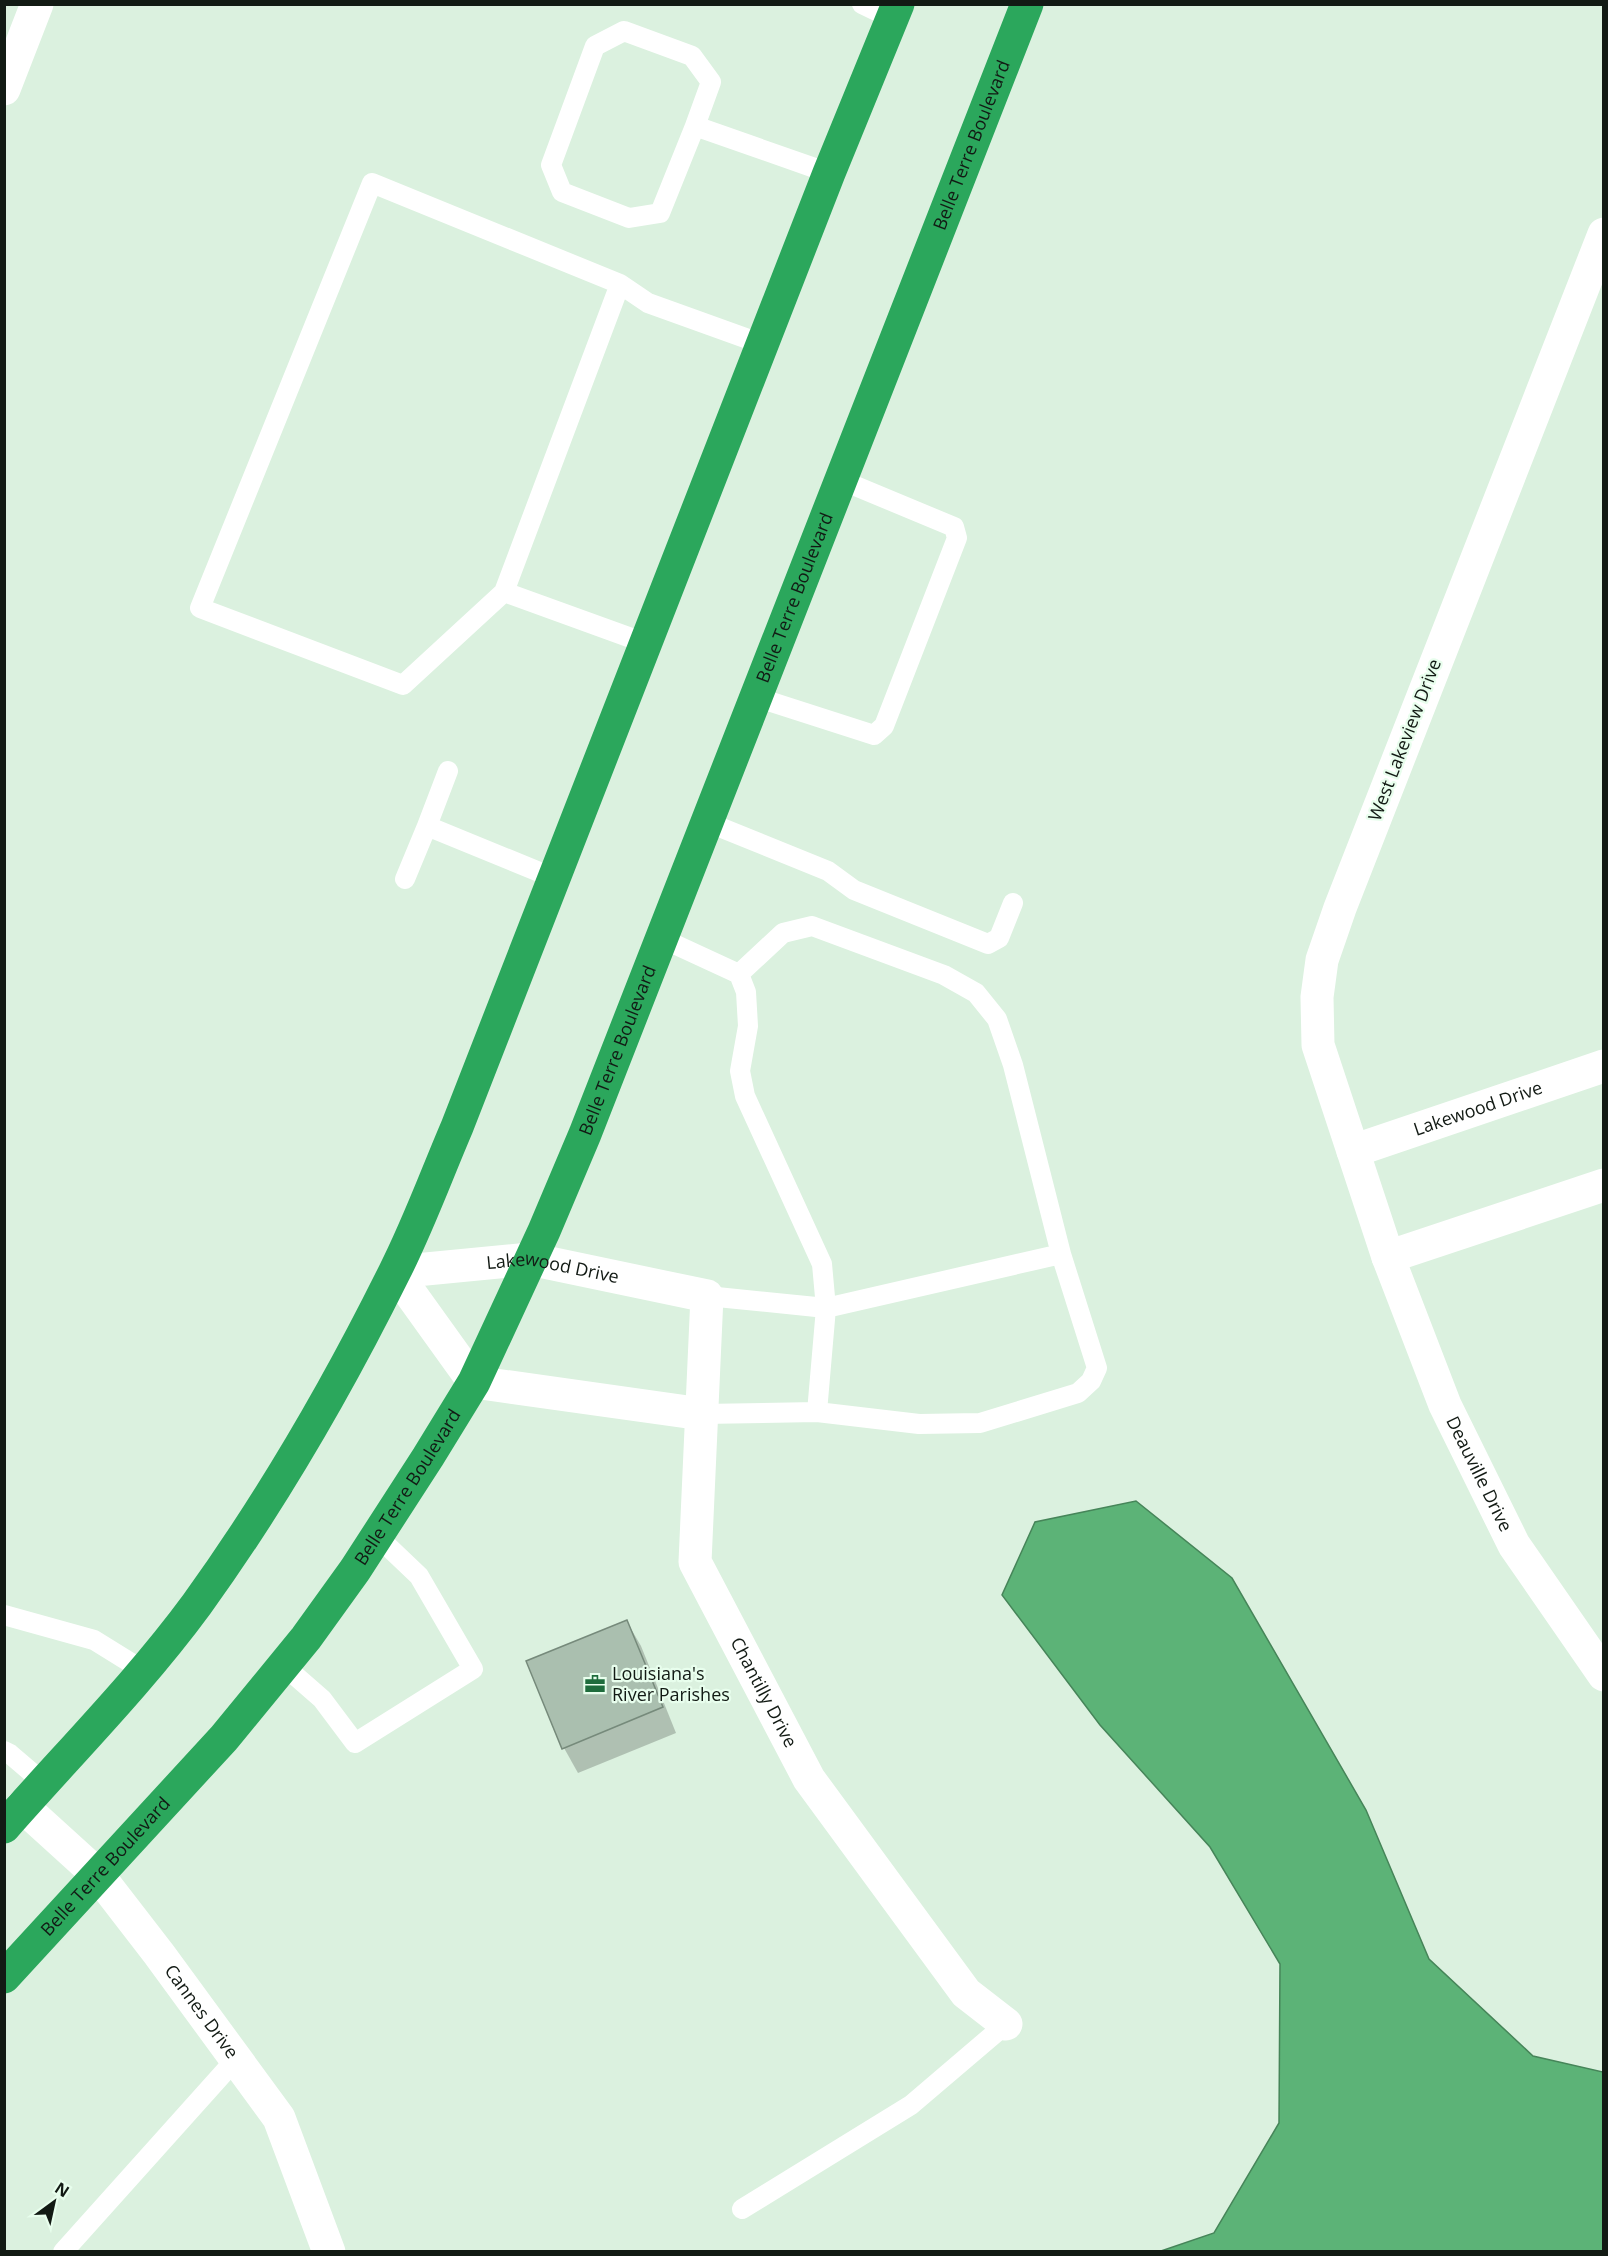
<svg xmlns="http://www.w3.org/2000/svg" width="1608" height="2256" viewBox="0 0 1608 2256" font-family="'Open Sans',sans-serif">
	<rect width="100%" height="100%" fill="#dbf1df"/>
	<path fill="#5cb377" stroke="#468559" stroke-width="1.5" d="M 1136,1501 L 1232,1578 L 1366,1810 L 1429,1959 L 1533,2056 L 1603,2072 L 1603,2251 L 1161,2251 L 1214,2233 L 1279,2123 L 1280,1964 L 1210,1847 L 1100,1725 L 1002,1595 L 1035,1522 Z"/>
	<path fill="#0003" d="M 627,1622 L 641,1646 L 676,1733 L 578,1773 L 564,1748 Z"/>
	<path fill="#aabfaf" stroke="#768a7b" stroke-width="1.5" d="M 627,1620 L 663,1707 L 562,1749 L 526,1661 Z"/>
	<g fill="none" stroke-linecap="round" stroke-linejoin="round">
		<path stroke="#fff" stroke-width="20" d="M 862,4 L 893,19
			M 695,126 L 660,213 L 629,218 L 562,192 L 551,165 L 595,46 L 624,31 L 692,56 L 711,82 L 695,126 L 829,173
			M 504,592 L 620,284
			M 645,643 L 504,592 L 403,685 L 200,608 L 372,183 L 620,284 L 648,303 L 762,344
			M 756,697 L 874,735 L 884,726 L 957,538 L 954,527 L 841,480
			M 448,771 L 427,826 L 554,878
			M 707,822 L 828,871 L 854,890 L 988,944 L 999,938 L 1013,903
			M 405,879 L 427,826
			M 661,938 L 739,974 L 746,992 L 748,1026 L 740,1071 L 745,1096 L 822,1264 L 826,1308 L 817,1412
			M 707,1296 L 826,1308 L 1061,1254
			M 702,1414 L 817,1412 L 919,1424 L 980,1423 L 1078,1393 L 1091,1381 L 1097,1368 L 1061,1254 L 1013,1065 L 997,1019 L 976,993 L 944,975 L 812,926 L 783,933 L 739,974
			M 4,1615 L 94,1640 L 144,1671
			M 283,1665 L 322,1699 L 355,1743 L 473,1669 L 419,1576 L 377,1536
			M 4,1751 L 10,1754 L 44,1783
			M 742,2209 L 911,2105 L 1006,2024
			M 63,2252 L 236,2059"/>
		<g stroke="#fff" stroke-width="33">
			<path d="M 4,89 L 37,4"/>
			<path id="s1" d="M 1604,234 L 1340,908 L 1322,960 L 1317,997 L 1318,1045 L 1388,1257 L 1445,1405 L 1514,1545 L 1604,1675"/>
			<path id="s2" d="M 1353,1151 L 1604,1066"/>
			<path d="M 1388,1257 L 1604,1185"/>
			<path id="s3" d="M 395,1272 L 530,1259 L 707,1296 L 695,1562 L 809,1779 L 966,1993 L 1006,2024"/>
			<path d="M 395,1272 L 474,1382 L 702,1414"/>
			<path id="s4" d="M 22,1806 L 98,1875 L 159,1954 L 279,2118 L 329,2252"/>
		</g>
		<g stroke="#2ba75c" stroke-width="33">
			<path d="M 4,1827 C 69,1753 139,1683 197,1604 C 272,1500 337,1388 394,1273 C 418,1226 436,1176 457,1127 L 829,173 L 898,4"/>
			<path id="s5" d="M 4,1977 L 224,1738 L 306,1638 L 355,1570 L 428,1457 L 474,1382 L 544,1231 L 585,1134 L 1027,4"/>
		</g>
	</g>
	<defs>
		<g id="office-bare" transform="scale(1.62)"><path d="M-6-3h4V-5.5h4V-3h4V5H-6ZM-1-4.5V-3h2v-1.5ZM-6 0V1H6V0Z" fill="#1e6c3c" stroke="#e8feed" stroke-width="2.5" paint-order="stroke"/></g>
	</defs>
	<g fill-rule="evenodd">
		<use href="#office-bare" x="595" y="1684"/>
	</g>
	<g text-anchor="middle" stroke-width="4.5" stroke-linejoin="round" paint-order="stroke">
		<g font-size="18" fill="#121a14" stroke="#e8feed">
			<text dy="6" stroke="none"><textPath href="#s5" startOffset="2094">Belle Terre Boulevard</textPath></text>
			<text dy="6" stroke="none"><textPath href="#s5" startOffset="1608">Belle Terre Boulevard</textPath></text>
			<text transform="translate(1405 740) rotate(-69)" y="6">West Lakeview Drive</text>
			<text dy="6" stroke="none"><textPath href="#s5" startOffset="1122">Belle Terre Boulevard</textPath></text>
			<text dy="6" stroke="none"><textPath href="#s2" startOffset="132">Lakewood Drive</textPath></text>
			<text dy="6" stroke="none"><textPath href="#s3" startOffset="159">Lakewood Drive</textPath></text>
			<text dy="6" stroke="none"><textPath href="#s1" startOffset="1323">Deauville Drive</textPath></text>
			<text dy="6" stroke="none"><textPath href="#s5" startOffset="636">Belle Terre Boulevard</textPath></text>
			<text dy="6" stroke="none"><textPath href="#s3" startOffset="730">Chantilly Drive</textPath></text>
			<text dy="6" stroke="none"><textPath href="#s5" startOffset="150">Belle Terre Boulevard</textPath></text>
			<text dy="6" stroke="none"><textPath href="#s4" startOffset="274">Cannes Drive</textPath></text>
		</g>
		<g font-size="18" fill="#121a14" stroke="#e8feed" text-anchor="start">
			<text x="612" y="1680">Louisiana's<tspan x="612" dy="21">River Parishes</tspan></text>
		</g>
	</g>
	<rect width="1608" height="2256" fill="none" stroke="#121a14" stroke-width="12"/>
	<g transform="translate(54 2202) rotate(33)" stroke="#e8feed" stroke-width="4.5" paint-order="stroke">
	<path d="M0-4.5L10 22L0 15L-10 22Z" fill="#121a14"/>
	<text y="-9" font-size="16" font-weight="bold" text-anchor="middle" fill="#121a14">N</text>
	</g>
</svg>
